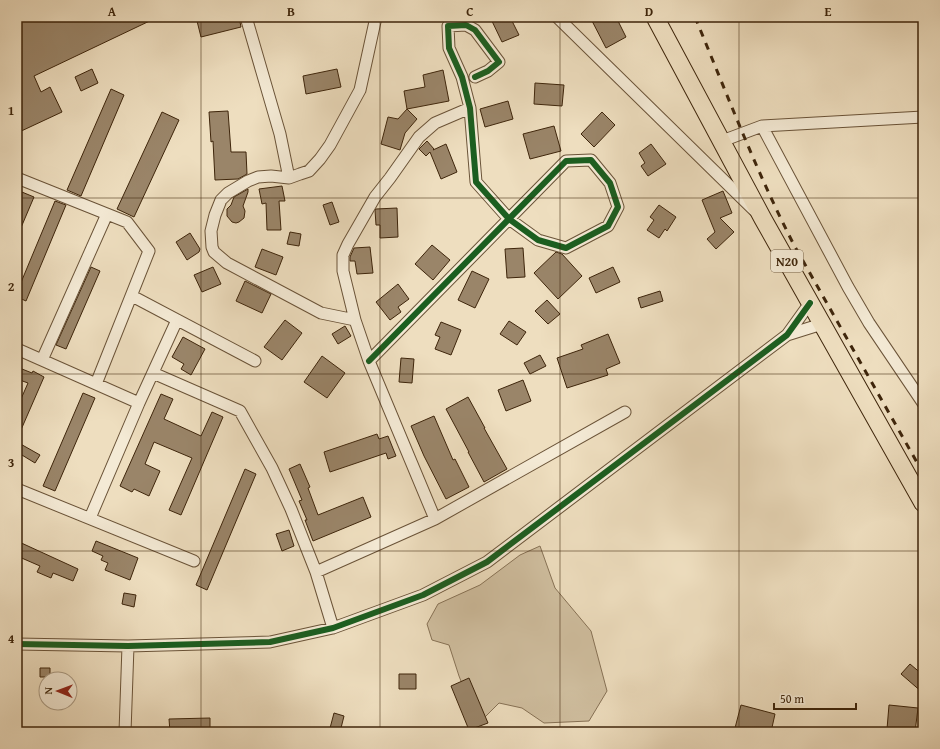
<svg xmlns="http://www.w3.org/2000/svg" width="940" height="749" viewBox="0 0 940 749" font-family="'Gentium Book Plus',serif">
	<rect width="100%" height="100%" fill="#eedebf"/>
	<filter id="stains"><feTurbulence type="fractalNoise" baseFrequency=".005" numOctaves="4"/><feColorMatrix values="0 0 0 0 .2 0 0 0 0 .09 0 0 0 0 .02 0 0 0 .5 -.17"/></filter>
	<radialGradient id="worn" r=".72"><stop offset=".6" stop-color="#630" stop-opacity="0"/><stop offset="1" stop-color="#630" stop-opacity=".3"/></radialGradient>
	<path fill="#d0bfa0" stroke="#877256" d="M 540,546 L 555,588 L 591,631 L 607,691 L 589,721 L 544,723 L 522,708 L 499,703 L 484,718 L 474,714 L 459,676 L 449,645 L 432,640 L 427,624 L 438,604 L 480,585 L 520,555 Z"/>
	<path fill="#9a8569" stroke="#3e250b" d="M 17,17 L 158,17 L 34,76 L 41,92 L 50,87 L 62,112 L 17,133 Z
		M 196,17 L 239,17 L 241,27 L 201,37 Z
		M 490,17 L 510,17 L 519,35 L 502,42 Z
		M 590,17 L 616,17 L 626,37 L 606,48 Z
		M 92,69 L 98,83 L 81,91 L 75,77 Z
		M 337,69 L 341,87 L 306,94 L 303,76 Z
		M 443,70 L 449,101 L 407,109 L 404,91 L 425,87 L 423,75 Z
		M 535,83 L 564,85 L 562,106 L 534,104 Z
		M 111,89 L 124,95 L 81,196 L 67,190 Z
		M 508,101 L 513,119 L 485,127 L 480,109 Z
		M 407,109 L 417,119 L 405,133 L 400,150 L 381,144 L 388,117 L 398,119 Z
		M 228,111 L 231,152 L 246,152 L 247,174 L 238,179 L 215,180 L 213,141 L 211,142 L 209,112 Z
		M 162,112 L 179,120 L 134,217 L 117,209 Z
		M 602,112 L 615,125 L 594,147 L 581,134 Z
		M 554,126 L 561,151 L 530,159 L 523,134 Z
		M 427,141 L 434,149 L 433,150 L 446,144 L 457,172 L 441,179 L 430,152 L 426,156 L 419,149 Z
		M 651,144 L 666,164 L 648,176 L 641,166 L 645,163 L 639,153 Z
		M 282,186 L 285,201 L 279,201 L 281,230 L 267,230 L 266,203 L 262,204 L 259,189 Z
		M 248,189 L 248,192 L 243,206 L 245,211 L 244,218 L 239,222 L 236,223 L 232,222 L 227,216 L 227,209 L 231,205 L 234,197 Z
		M 17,190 L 34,197 L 17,237 Z
		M 723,191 L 732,213 L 720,218 L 734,232 L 716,249 L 707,239 L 715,232 L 702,200 Z
		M 55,201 L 66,205 L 26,301 L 17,297 L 17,292 Z
		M 332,202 L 339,222 L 330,225 L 323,205 Z
		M 659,205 L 676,217 L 667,231 L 665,229 L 659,238 L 647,230 L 654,220 L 650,217 Z
		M 397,208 L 398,237 L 380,238 L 380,225 L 376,225 L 375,210 L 376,209 Z
		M 290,232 L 301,234 L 299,246 L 287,244 Z
		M 190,233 L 200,249 L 199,252 L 187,260 L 176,242 Z
		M 432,245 L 450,260 L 433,280 L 415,264 Z
		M 370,247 L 373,273 L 357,274 L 355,261 L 350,261 L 350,257 L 354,248 Z
		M 523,248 L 525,277 L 507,278 L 505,249 Z
		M 262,249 L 283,257 L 276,275 L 255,267 Z
		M 556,252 L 562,254 L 582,276 L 558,299 L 534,273 Z
		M 91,267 L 100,271 L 66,349 L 56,345 Z
		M 213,267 L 221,284 L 202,292 L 194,275 Z
		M 613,267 L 620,282 L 596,293 L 589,278 Z
		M 472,271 L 489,279 L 475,308 L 458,300 Z
		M 245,281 L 271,294 L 262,313 L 236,301 Z
		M 398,284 L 409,299 L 398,307 L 401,312 L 390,320 L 376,302 Z
		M 660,291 L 663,301 L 641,308 L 638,298 Z
		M 547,300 L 560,314 L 548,324 L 535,311 Z
		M 285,320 L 302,333 L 282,360 L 264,347 Z
		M 509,321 L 526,332 L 517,345 L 500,334 Z
		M 441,322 L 461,330 L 451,355 L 435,349 L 440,337 L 435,335 Z
		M 345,326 L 351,336 L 338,344 L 332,334 Z
		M 608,334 L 620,363 L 606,369 L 608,375 L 567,388 L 557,358 L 583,349 L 581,345 Z
		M 183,337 L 205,349 L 191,375 L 181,369 L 184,364 L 172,357 Z
		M 540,355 L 546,366 L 530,374 L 524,363 Z
		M 322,356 L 345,373 L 327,398 L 304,382 Z
		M 401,358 L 414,359 L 412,383 L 399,382 Z
		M 17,367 L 32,373 L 33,371 L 44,377 L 17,439 L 17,408 L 28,383 L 17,379 Z
		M 523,380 L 531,401 L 506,411 L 498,390 Z
		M 83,393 L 95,398 L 55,491 L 43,486 Z
		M 161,394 L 173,399 L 164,419 L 201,436 L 212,412 L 223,417 L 181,515 L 169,510 L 192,458 L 154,442 L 145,464 L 160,471 L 149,496 L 134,489 L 132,492 L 120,486 Z
		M 468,397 L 485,428 L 484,428 L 507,469 L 484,482 L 468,452 L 469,452 L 446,409 Z
		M 434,416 L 453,460 L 455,459 L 469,487 L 446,499 L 424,456 L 411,426 Z
		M 377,434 L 379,439 L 388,436 L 396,456 L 388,459 L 386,453 L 330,472 L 324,452 Z
		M 17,442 L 40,455 L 35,463 L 17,452 Z
		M 300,464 L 310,487 L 308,488 L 318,515 L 363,497 L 371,517 L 313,541 L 305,520 L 307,520 L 299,501 L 302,500 L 289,469 Z
		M 245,469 L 256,474 L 207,590 L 196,585 Z
		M 289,530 L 294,546 L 282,551 L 276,534 Z
		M 17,541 L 78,569 L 73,581 L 53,573 L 51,578 L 37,572 L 40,566 L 17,556 Z
		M 96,541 L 138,558 L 130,580 L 105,570 L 108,563 L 101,560 L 103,556 L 92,551 Z
		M 124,593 L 136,595 L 134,607 L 122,604 Z
		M 910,664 L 923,675 L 923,693 L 901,674 Z
		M 40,668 L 50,668 L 50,677 L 40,677 Z
		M 399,674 L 416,674 L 416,689 L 399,689 Z
		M 469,678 L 488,723 L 469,730 L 451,686 Z
		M 741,705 L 775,714 L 771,732 L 751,732 L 735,728 Z
		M 889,705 L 918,708 L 915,732 L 887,729 Z
		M 334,713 L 344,716 L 340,732 L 329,732 Z
		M 210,718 L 210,732 L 170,732 L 169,719 Z"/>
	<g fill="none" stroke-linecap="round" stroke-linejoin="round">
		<g stroke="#6a5338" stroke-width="13">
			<path id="street" d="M 246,17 L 280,134 L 289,178
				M 557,17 L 754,210
				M 762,126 L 848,287 L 869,323 L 923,403
				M 722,141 L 762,126 L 923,117
				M 17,178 L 127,222 L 149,251 L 96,384
				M 132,296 L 255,361
				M 355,320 L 321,313 L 227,263 L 214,252 L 212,247 L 211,231 L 215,215 L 221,200 L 228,193 L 248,181 L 258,177 L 271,176 L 289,178 L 300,174 L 309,171 L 320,159 L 330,145 L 360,90 L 376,17
				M 787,335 L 822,324
				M 17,349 L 139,403
				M 42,360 L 107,214
				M 369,361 L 566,161 L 591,160 L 610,183 L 618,207 L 608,226 L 566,248 L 538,240 L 509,219 L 476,182 L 470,108 L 462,77 L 449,48 L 448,26 L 466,25 L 475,30 L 499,62 L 488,71 L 475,77
				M 153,373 L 240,411 L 272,468 L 291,509 L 316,572 L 333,628
				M 17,489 L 194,561
				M 90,518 L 139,403 L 177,320
				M 435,519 L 369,361 L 355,320 L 343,271 L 343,255 L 348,244 L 375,197 L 390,178 L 419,137 L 435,123 L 470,108
				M 316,572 L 435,519 L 625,412
				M 17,644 L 128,646 L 270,642 L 333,628 L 423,595 L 487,562 L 787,335 L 810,303
				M 125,732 L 128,646"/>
		</g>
		<g stroke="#3e250b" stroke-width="19">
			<path id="primary" d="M 655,17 L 763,219 L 923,503"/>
		</g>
		<use href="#street" stroke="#f4ead5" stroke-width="11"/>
		<use href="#primary" stroke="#eedebf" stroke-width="17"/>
		<path stroke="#3e250b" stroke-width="3" stroke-dasharray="7 7" stroke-linecap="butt" d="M 695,17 C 727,94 756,171 794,245 L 923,473"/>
		<g stroke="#f4ead5" stroke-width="8">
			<path id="cycleway" d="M 369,361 L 566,161 L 591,160 L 610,183 L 618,207 L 608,226 L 566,248 L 538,240 L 509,219 L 476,182 L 470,108 L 462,77 L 449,48 L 448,26 L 466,25 L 475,30 L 499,62 L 488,71 L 475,77
				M 17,644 L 128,646 L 270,642 L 333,628 L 423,595 L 487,562 L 787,335 L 810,303"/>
		</g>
		<use href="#cycleway" stroke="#1b5e20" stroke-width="6"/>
	</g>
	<path fill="none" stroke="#3e250b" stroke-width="1" stroke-opacity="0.55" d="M 201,17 L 201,732M 380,17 L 380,732M 560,17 L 560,732M 739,17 L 739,732M 17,198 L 923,198M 17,374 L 923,374M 17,551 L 923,551"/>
	<g text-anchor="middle" stroke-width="3.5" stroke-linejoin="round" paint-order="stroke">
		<rect fill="#f4ead5" stroke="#756048" stroke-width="1" x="771" y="250" width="32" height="22" rx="3"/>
		<g font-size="13" font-weight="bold" fill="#3e250b">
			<text x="787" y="266">N20</text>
		</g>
	</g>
	<rect width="940" height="749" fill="none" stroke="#eedebf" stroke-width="44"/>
	<g transform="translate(58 691) rotate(271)"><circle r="19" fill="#f4ead5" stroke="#ab9b84"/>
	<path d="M0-3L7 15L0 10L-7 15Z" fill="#8f2418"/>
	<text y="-6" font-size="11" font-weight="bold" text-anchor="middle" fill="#3e250b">N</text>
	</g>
	<path d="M774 703v6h82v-6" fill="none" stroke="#3e250b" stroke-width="2"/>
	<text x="780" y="703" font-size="12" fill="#3e250b" stroke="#f4ead5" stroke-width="3" paint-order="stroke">50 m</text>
	<rect x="22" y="22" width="896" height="705" fill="none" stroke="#3e250b" stroke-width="1.5"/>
	<g font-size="13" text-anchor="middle" font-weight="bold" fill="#3e250b">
		<text x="112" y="16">A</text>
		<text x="291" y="16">B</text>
		<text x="470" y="16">C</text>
		<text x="649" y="16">D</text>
		<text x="828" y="16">E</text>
		<text x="11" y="115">1</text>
		<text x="11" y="291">2</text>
		<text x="11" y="467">3</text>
		<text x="11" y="643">4</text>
	</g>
	<rect width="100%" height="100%" filter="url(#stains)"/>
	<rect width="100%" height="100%" fill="url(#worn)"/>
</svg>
